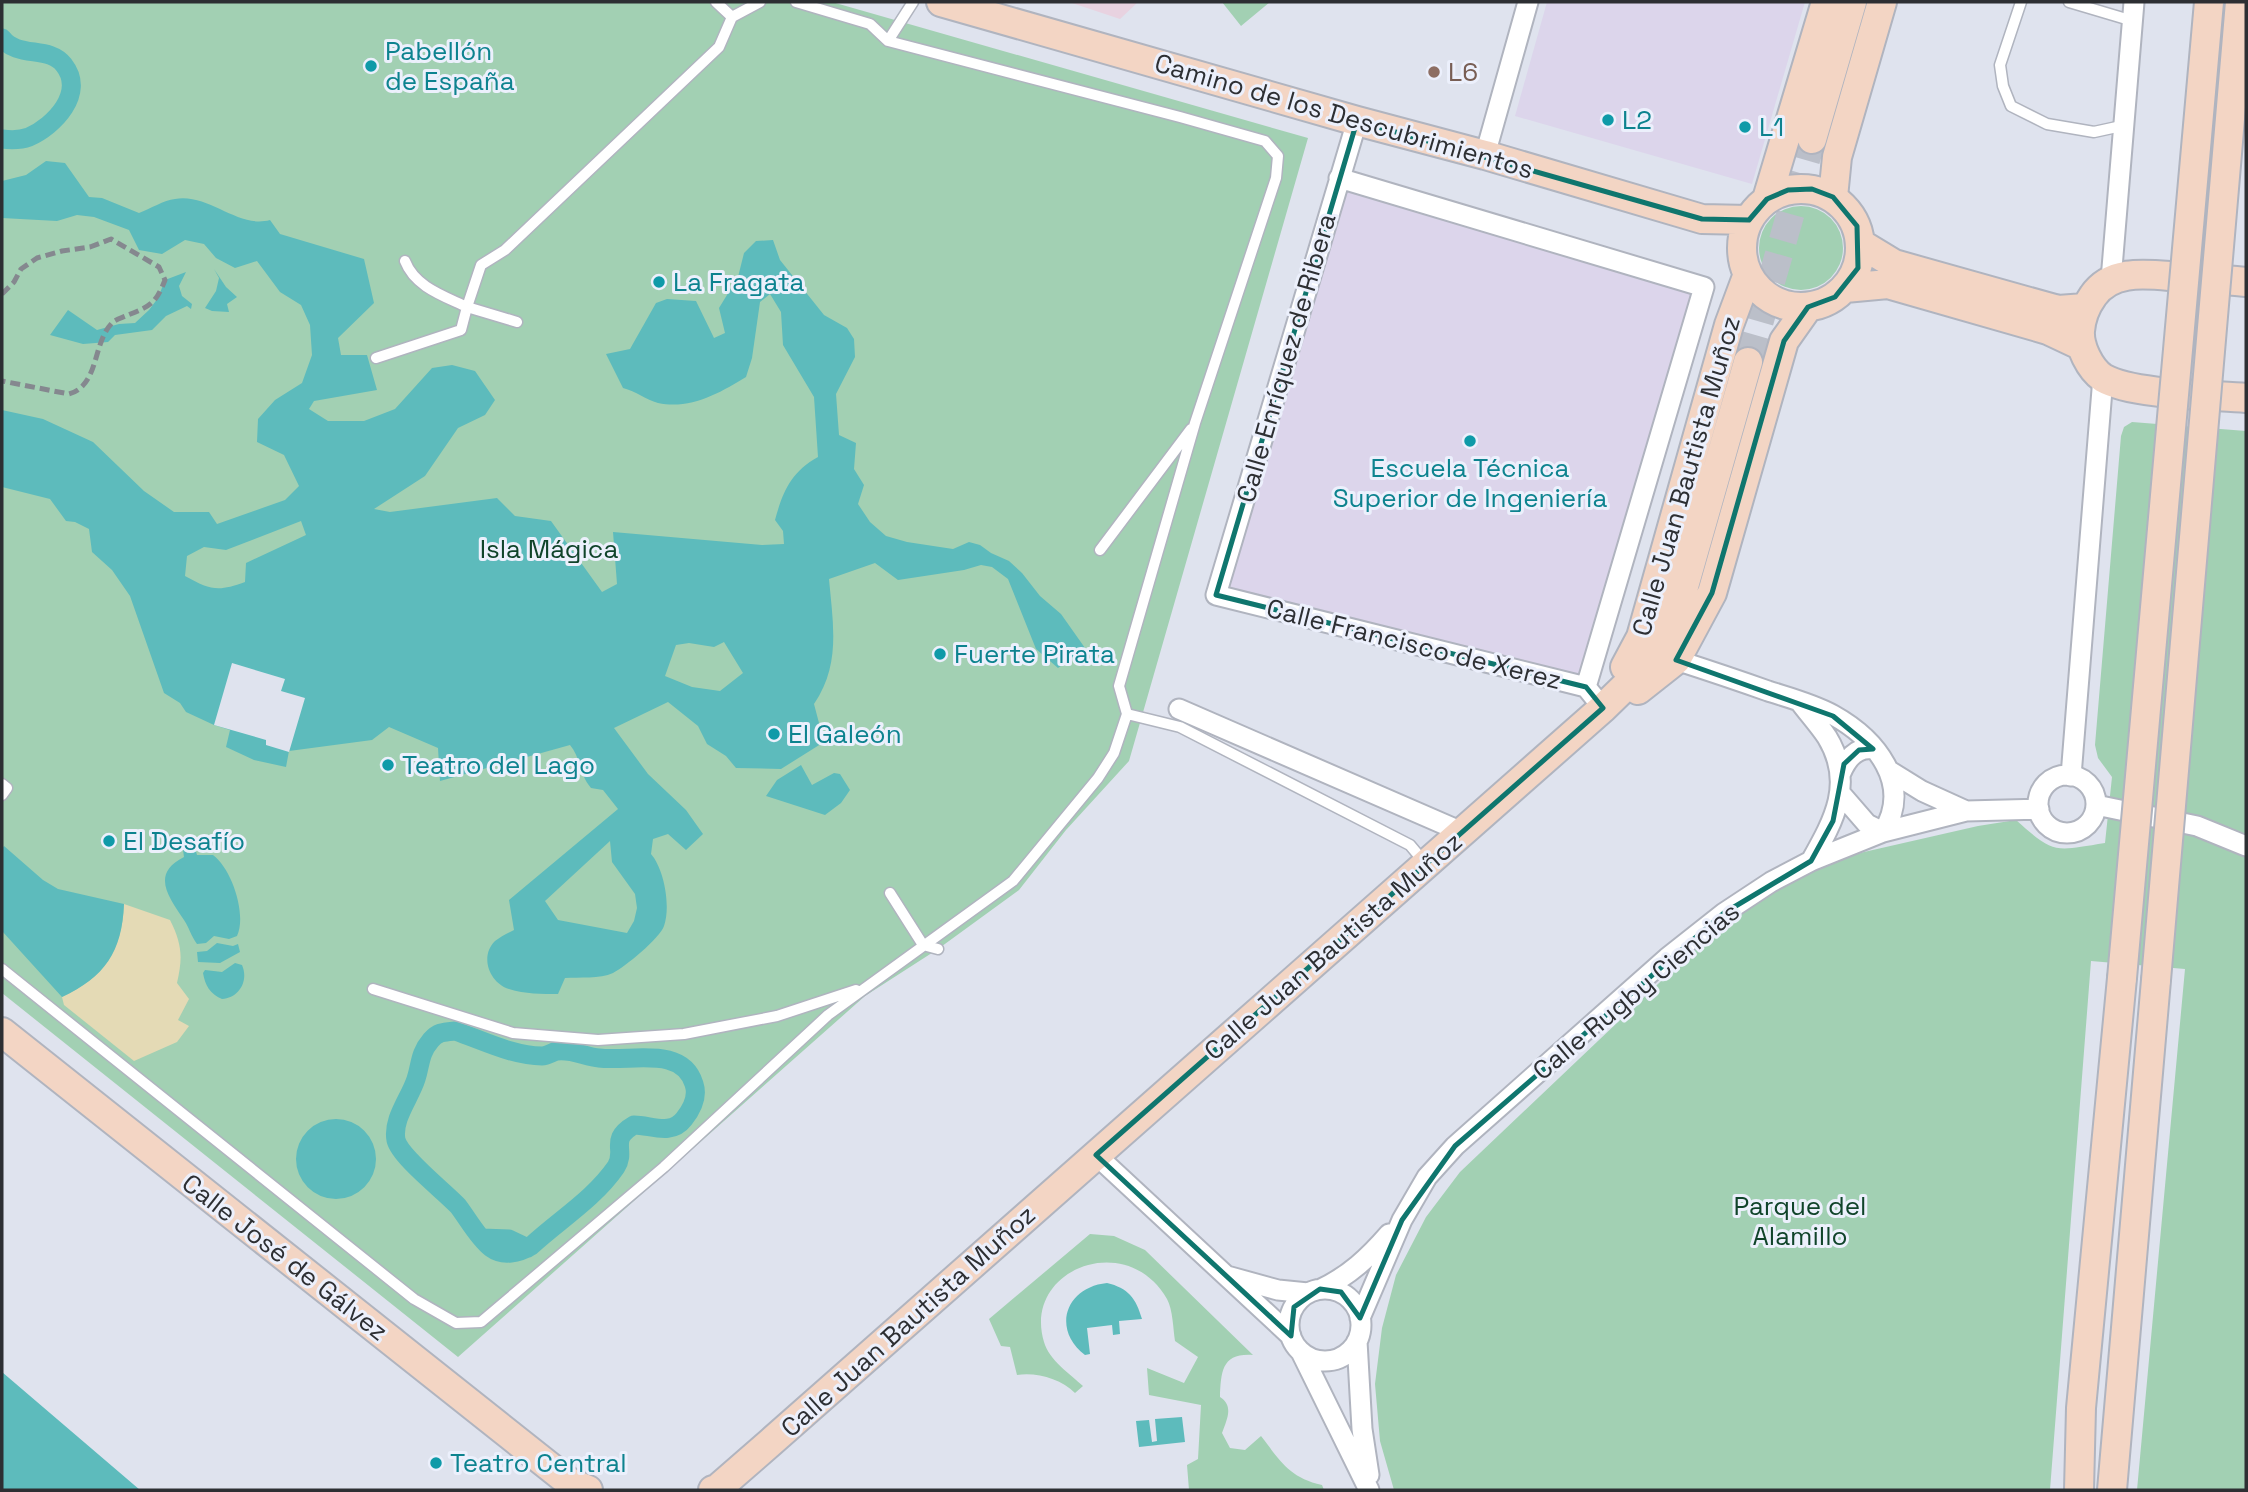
<svg xmlns="http://www.w3.org/2000/svg" width="2248" height="1492" viewBox="0 0 2248 1492" font-family="'Space Grotesk',sans-serif">
	<rect width="100%" height="100%" fill="#dfe3ee"/>
	<path fill="#e8d2e0" d="M 1069,2 L 1138,2 L 1120,19 Z"/>
	<path fill="#dcd5eb" d="M 1547,2 L 1805,2 L 1752,184 L 1515,116 Z
		M 1339,178 L 1704,287 L 1588,682 L 1216,595 Z"/>
	<path fill="#a2d0b3" d="M 2,2 L 832,2 L 1308,138 L 1129,761 L 1066,830 L 1019,890 L 938,949 L 865,996 L 458,1357 L 2,993 Z
		M 1222,2 L 1270,2 L 1241,26 Z
		M1759 248a42 42 0 1 1 84 0a42 42 0 1 1-84 0Z
		M 2132,422 L 2246,431 L 2246,1490 L 2137,1490 L 2185,969 L 2091,961 L 2050,1490 L 1394,1490 L 1380,1441 L 1375,1384 L 1382,1328 L 1396,1275 L 1426,1217 L 1460,1172 L 1678,965 L 1726,923 L 1780,887 L 1826,864 L 1864,852 L 1978,826 L 2016,820 C 2055,855 2054,851 2105,843 L 2112,777 L 2098,758 L 2095,745 L 2121,436 L 2124,427 Z
		M 1090,1234 L 1114,1236 L 1145,1250 L 1253,1355 C 1222,1353 1221,1371 1220,1397 C 1234,1406 1227,1419 1222,1433 L 1230,1448 L 1245,1450 L 1261,1436 C 1281,1462 1289,1477 1322,1485 L 1324,1490 L 1189,1490 L 1187,1465 L 1198,1459 L 1201,1405 L 1149,1395 L 1147,1368 L 1184,1383 L 1198,1357 L 1175,1341 C 1173,1329 1173,1310 1167,1299 C 1127,1229 1022,1269 1044,1342 C 1049,1360 1070,1374 1083,1386 L 1075,1393 C 1061,1379 1037,1372 1017,1375 L 1010,1347 L 1001,1346 L 989,1319 Z"/>
	<path fill="#e4dab5" d="M 124,904 L 170,920 C 182,944 183,957 177,983 L 189,999 L 178,1020 L 189,1026 L 177,1042 L 134,1061 L 64,1005 L 62,997 C 104,977 122,951 124,904 Z"/>
	<path fill="#5dbbbc" fill-rule="evenodd" d="M 46,161 L 65,163 L 89,197 L 102,198 L 139,213 C 150,209 164,200 175,199 C 209,193 238,229 270,220 L 280,234 L 364,259 L 374,303 L 338,338 L 341,355 L 367,355 L 377,390 L 314,401 L 309,409 L 328,421 L 364,421 L 395,409 L 432,368 L 452,365 L 475,371 L 495,400 L 485,415 L 458,428 L 425,476 L 374,509 L 390,512 L 497,498 L 515,516 L 551,521 L 602,592 L 617,584 L 613,532 L 762,545 L 784,544 L 783,531 L 775,520 C 783,491 791,472 818,457 L 814,397 L 783,345 L 781,312 L 770,294 L 760,302 L 752,358 L 746,377 C 720,393 690,410 658,403 C 646,400 636,391 623,388 L 606,354 L 630,349 L 656,303 L 667,299 L 696,301 L 714,338 L 725,333 L 719,308 L 738,277 L 744,253 L 756,241 L 773,240 L 780,260 L 824,315 L 847,328 L 854,339 L 855,357 L 836,394 L 839,435 L 856,443 L 854,469 L 864,485 L 858,504 L 870,522 L 886,536 L 907,542 L 953,549 L 969,542 L 980,545 L 991,553 L 1009,561 L 1022,573 L 1040,596 L 1061,614 L 1085,648 L 1058,668 L 1036,649 L 1008,579 L 992,567 L 981,565 L 964,570 L 898,580 L 875,563 L 829,579 C 833,624 841,665 814,704 L 824,742 L 781,769 L 736,768 L 726,756 L 707,744 L 698,726 L 668,702 L 614,728 L 648,774 L 686,810 L 703,834 L 686,850 L 668,834 L 653,839 L 651,854 C 664,869 671,906 664,926 C 660,938 625,967 613,973 C 600,979 579,977 565,978 L 558,994 C 542,994 525,994 509,989 C 490,983 479,957 495,941 C 500,937 508,933 514,930 L 509,900 L 618,809 L 603,790 L 591,788 C 579,774 581,758 570,745 L 440,781 L 438,748 L 389,727 L 372,740 L 289,751 L 286,767 L 254,760 L 226,747 L 230,730 L 214,725 L 186,712 L 180,703 L 164,693 L 130,596 L 112,570 L 92,552 L 89,529 L 75,522 L 66,521 L 50,499 L 2,487 L 2,410 L 43,419 L 93,442 L 144,491 L 174,512 L 209,512 L 217,524 L 285,500 L 299,486 L 284,455 L 257,442 L 258,419 L 275,400 L 302,383 L 312,355 L 310,325 L 301,305 L 280,292 L 257,261 L 235,268 L 216,258 L 204,244 L 185,240 L 162,254 L 139,250 L 129,230 L 94,217 L 77,215 L 57,221 L 2,218 L 2,181 L 26,175 ZM 301,521 L 306,535 L 246,563 L 245,582 C 218,592 210,590 185,576 L 187,556 L 204,547 L 226,550 ZM 724,642 L 743,673 L 720,691 L 692,687 L 665,676 L 676,645 L 689,643 L 714,647 ZM 610,841 L 612,862 L 635,894 L 637,908 L 634,921 L 627,933 L 558,920 L 545,901 Z
		M 214,269 L 226,287 L 237,297 L 227,304 L 229,312 L 212,311 L 205,308 L 216,291 L 219,278 Z
		M 186,272 L 179,286 L 182,296 L 192,304 L 191,309 L 187,306 L 166,316 L 152,330 L 115,335 L 108,342 L 83,344 L 50,335 L 68,310 L 97,330 L 119,324 L 135,323 L 149,310 L 158,298 L 165,280 Z
		M 801,765 L 812,785 L 834,773 L 840,774 L 850,790 L 841,803 L 825,815 L 766,796 L 777,780 Z
		M 4,846 L 43,880 L 58,889 L 124,904 C 122,952 105,977 62,997 L 2,931 L 2,849 Z
		M 195,848 L 197,855 L 213,855 C 232,869 247,915 237,936 L 229,939 L 214,936 L 206,943 L 197,944 C 190,934 190,929 184,920 C 169,897 150,874 184,857 L 183,850 Z
		M 217,943 L 233,946 L 238,944 L 240,952 L 220,963 L 198,962 L 197,952 L 207,951 Z
		M 235,963 L 242,965 C 249,981 239,998 222,999 C 210,994 205,985 203,973 L 205,970 L 222,972 Z
		M296 1159a40 40 0 1 1 80 0a40 40 0 1 1-80 0Z
		M 1107,1283 C 1128,1288 1136,1298 1142,1319 L 1119,1321 L 1120,1334 L 1113,1335 L 1112,1325 L 1087,1328 L 1090,1354 L 1085,1355 C 1051,1329 1066,1287 1107,1283 Z
		M 2,1372 L 140,1490 L 2,1490 Z
		M 1182,1417 L 1185,1442 L 1139,1447 L 1136,1421 L 1149,1420 L 1152,1442 L 1157,1441 L 1155,1419 Z"/>
	<path fill="#dfe3ee" d="M 232,663 L 285,679 L 281,691 L 305,698 L 289,752 L 266,745 L 266,740 L 214,725 Z"/>
	<g fill="none" stroke-linecap="round" stroke-linejoin="round">
		<path stroke="#5dbbbc" stroke-width="19" d="M 2,38 C 18,59 49,45 64,65 C 86,93 54,126 29,137 C 21,140 10,140 2,139
			M 455,1031 C 482,1040 513,1056 542,1056 C 548,1056 552,1052 557,1051 C 572,1049 586,1057 599,1058 C 631,1062 682,1045 694,1084 C 698,1096 692,1109 684,1119 C 671,1136 651,1125 634,1125 C 608,1140 627,1150 616,1167 C 594,1199 559,1220 531,1246 C 519,1253 503,1257 491,1248 C 478,1238 468,1219 458,1206 C 444,1191 400,1157 396,1140 C 392,1119 410,1098 416,1079 C 421,1064 419,1054 431,1040 C 438,1032 444,1032 455,1031 Z
			M 482,1238 L 509,1239 L 528,1248"/>
		<path stroke="#bbbfc9" stroke-width="28" stroke-dasharray="28 14" stroke-linecap="butt" d="M 1748,362 L 1812,139"/>
		<g stroke="#b0b4bf" stroke-width="13">
			<path id="lane" d="M 716,2 L 732,17
				M 2021,2 L 2000,65 L 2003,86 L 2011,106 L 2047,124 L 2094,132 L 2126,125
				M 2069,2 L 2133,21
				M 888,41 L 913,2
				M 517,322 L 467,307 L 481,265 L 505,250 L 719,47 L 732,17 L 760,2
				M 376,358 L 461,330 L 467,307 C 444,296 415,287 405,261
				M 1100,550 L 1191,429
				M 1127,714 L 1180,727 L 1410,845 L 1425,863
				M 2,784 L 7,788 L 2,795
				M 890,893 L 923,945 L 938,949
				M 2,969 L 414,1299 L 456,1323 L 481,1322 L 664,1167 L 828,1015 L 1013,881 L 1098,778 L 1114,753 L 1127,714 L 1119,686 L 1195,423 L 1276,178 L 1278,156 L 1265,141 L 1180,117 L 888,41 L 870,24 L 796,2
				M 373,989 L 513,1033 L 598,1040 L 684,1034 L 777,1016 L 856,990"/>
		</g>
		<g stroke="#b0b4bf" stroke-width="23">
			<path id="street" d="M 1357,121 L 1216,595 L 1586,687 L 1603,708
				M 1485,155 L 1528,2
				M 1339,178 L 1704,287 L 1586,687
				M 2111,280 L 2134,2
				M 1676,660 C 1707,670 1737,680 1768,691 C 1790,698 1813,704 1833,715 C 1876,739 1913,784 1883,832 L 1867,824 L 1841,794
				M 1800,702 C 1809,714 1819,725 1827,737 C 1855,783 1834,820 1811,861
				M 1179,709 L 1462,832
				M 1888,770 L 1922,791 L 1966,811
				M 1840,775 C 1846,760 1856,746 1873,749
				M2038 804a29 29 0 1 1 58 0a29 29 0 1 1-58 0Z
				M 2071,776 L 2103,377
				M 2096,805 L 2197,826 L 2246,846
				M 1096,1155 L 1291,1336
				M 1227,1276 L 1278,1290 L 1308,1293
				M 1321,1289 C 1349,1276 1369,1257 1389,1234
				M1289 1325a36 36 0 1 1 72 0a36 36 0 1 1-72 0Z
				M 1360,1318 L 1402,1220 L 1427,1177 L 1455,1146 L 1667,958 L 1724,913 L 1771,882 L 1811,861 L 1883,832 L 1966,811 L 2039,809
				M 1357,1341 L 1362,1429 L 1369,1475
				M 1301,1352 L 1369,1490"/>
		</g>
		<g stroke="#b0b4bf" stroke-width="32">
			<path id="secondary" d="M 941,2 L 1357,121 L 1485,155 L 1702,219 L 1749,220
				M 1812,139 L 1852,2
				M1742 248a59 59 0 1 1 118 0a59 59 0 1 1-118 0Z
				M 1833,197 L 1837,157 L 1882,2
				M 1767,199 L 1826,2
				M 1861,244 L 1894,264 L 2058,310 L 2085,308
				M 2246,282 C 2225,280 2203,278 2182,277 C 2151,275 2113,267 2093,296 C 2085,307 2081,318 2080,331 C 2079,347 2090,369 2103,378 C 2133,395 2210,395 2246,398
				M 1845,288 L 1888,284 L 2048,330 L 2082,346
				M 1625,667 L 1641,637 L 1729,325 L 1748,274
				M 1638,690 L 1676,660 L 1712,593 L 1784,341 L 1808,307
				M 2,1032 L 569,1482 L 588,1490
				M 713,1490 L 717,1489 L 771,1442 L 1603,708 L 1639,673 L 1668,626 L 1681,597 L 1748,362
				M 2079,1490 L 2081,1408 L 2122,978
				M 2112,1490 L 2156,980"/>
		</g>
		<use href="#lane" stroke="#fff" stroke-width="10"/>
		<use href="#street" stroke="#fff" stroke-width="19"/>
		<use href="#secondary" stroke="#f3d5c4" stroke-width="28"/>
		<path stroke="#85888f" stroke-width="5" stroke-dasharray="10 5" stroke-linecap="butt" d="M 2,294 L 14,282 L 21,269 L 37,258 L 62,251 L 90,247 L 111,239 L 159,267 L 165,280 C 156,303 151,306 128,315 C 124,317 117,319 113,322 C 92,342 100,385 69,394 L 2,381"/>
		<g stroke="#b0b4bf" stroke-width="32" stroke-linecap="butt">
			<path id="secondary-bridge" d="M 2122,978 L 2209,2
				M 2156,980 L 2240,2"/>
		</g>
		<use href="#secondary-bridge" stroke="#f3d5c4" stroke-width="28"/>
	</g>
	<path fill="none" stroke="#0f766e" stroke-width="5" stroke-linejoin="round" d="M 1357,121 L 1702,219 L 1749,220 L 1767,199 L 1788,190 L 1812,189 L 1833,197 L 1857,226 L 1858,268 L 1835,297 L 1808,307 L 1784,341 L 1712,593 L 1676,660 L 1833,716 L 1873,749 L 1859,750 L 1844,764 L 1833,821 L 1811,861 L 1724,913 L 1455,1146 L 1402,1220 L 1360,1318 L 1341,1292 L 1320,1289 L 1294,1307 L 1291,1336 L 1096,1155 L 1603,708 L 1586,687 L 1216,595 Z"/>
	<g fill="#0f9aa8" stroke="#ecf0fc" stroke-width="2.5">
		<circle cx="371" cy="66" r="7"/>
		<circle cx="1608" cy="120" r="7"/>
		<circle cx="1745" cy="127" r="7"/>
		<circle cx="659" cy="282" r="7"/>
		<circle cx="1470" cy="441" r="7"/>
		<circle cx="940" cy="654" r="7"/>
		<circle cx="774" cy="734" r="7"/>
		<circle cx="388" cy="765" r="7"/>
		<circle cx="109" cy="841" r="7"/>
		<circle cx="436" cy="1463" r="7"/>
	</g>
	<circle fill="#8d6e63" stroke="#ecf0fc" stroke-width="2.5" cx="1434" cy="72" r="7"/>
	<g text-anchor="middle" stroke-width="6" stroke-linejoin="round" paint-order="stroke">
		<g font-size="26" fill="#0d838f" stroke="#ecf0fc" text-anchor="start">
			<text x="385" y="60">Pabellón<tspan x="385" dy="30">de España</tspan></text>
			<text x="1622" y="129">L2</text>
			<text x="1759" y="136">L1</text>
			<text x="673" y="291">La Fragata</text>
			<text x="1470" y="477" text-anchor="middle">Escuela Técnica<tspan x="1470" dy="30">Superior de Ingeniería</tspan></text>
			<text x="954" y="663">Fuerte Pirata</text>
			<text x="788" y="743">El Galeón</text>
			<text x="402" y="774">Teatro del Lago</text>
			<text x="123" y="850">El Desafío</text>
			<text x="450" y="1472">Teatro Central</text>
		</g>
		<g font-size="26" fill="#785e54" stroke="#ecf0fc" text-anchor="start">
			<text x="1448" y="81">L6</text>
		</g>
		<g font-size="26" fill="#2d2f33" stroke="#ecf0fc">
			<text transform="translate(1344 116) rotate(16)" y="9">Camino de los Descubrimientos</text>
			<text transform="translate(1286 358) rotate(-74)" y="9">Calle Enríquez de Ribera</text>
			<text transform="translate(1686 476) rotate(-74)" y="9">Calle Juan Bautista Muñoz</text>
			<text transform="translate(1414 644) rotate(14)" y="9">Calle Francisco de Xerez</text>
			<text transform="translate(1333 946) rotate(-41)" y="9">Calle Juan Bautista Muñoz</text>
			<text transform="translate(1636 991) rotate(-40)" y="9">Calle Rugby Ciencias</text>
			<text transform="translate(285 1257) rotate(38)" y="9">Calle José de Gálvez</text>
			<text transform="translate(908 1321) rotate(-42)" y="9">Calle Juan Bautista Muñoz</text>
		</g>
		<g font-size="26" fill="#10442a" stroke="#ecf0fc">
			<text x="549" y="558">Isla Mágica</text>
			<text x="1800" y="1215">Parque del<tspan x="1800" dy="30">Alamillo</tspan></text>
		</g>
	</g>
	<rect width="2248" height="1492" fill="none" stroke="#2d2f33" stroke-width="7"/>
</svg>
